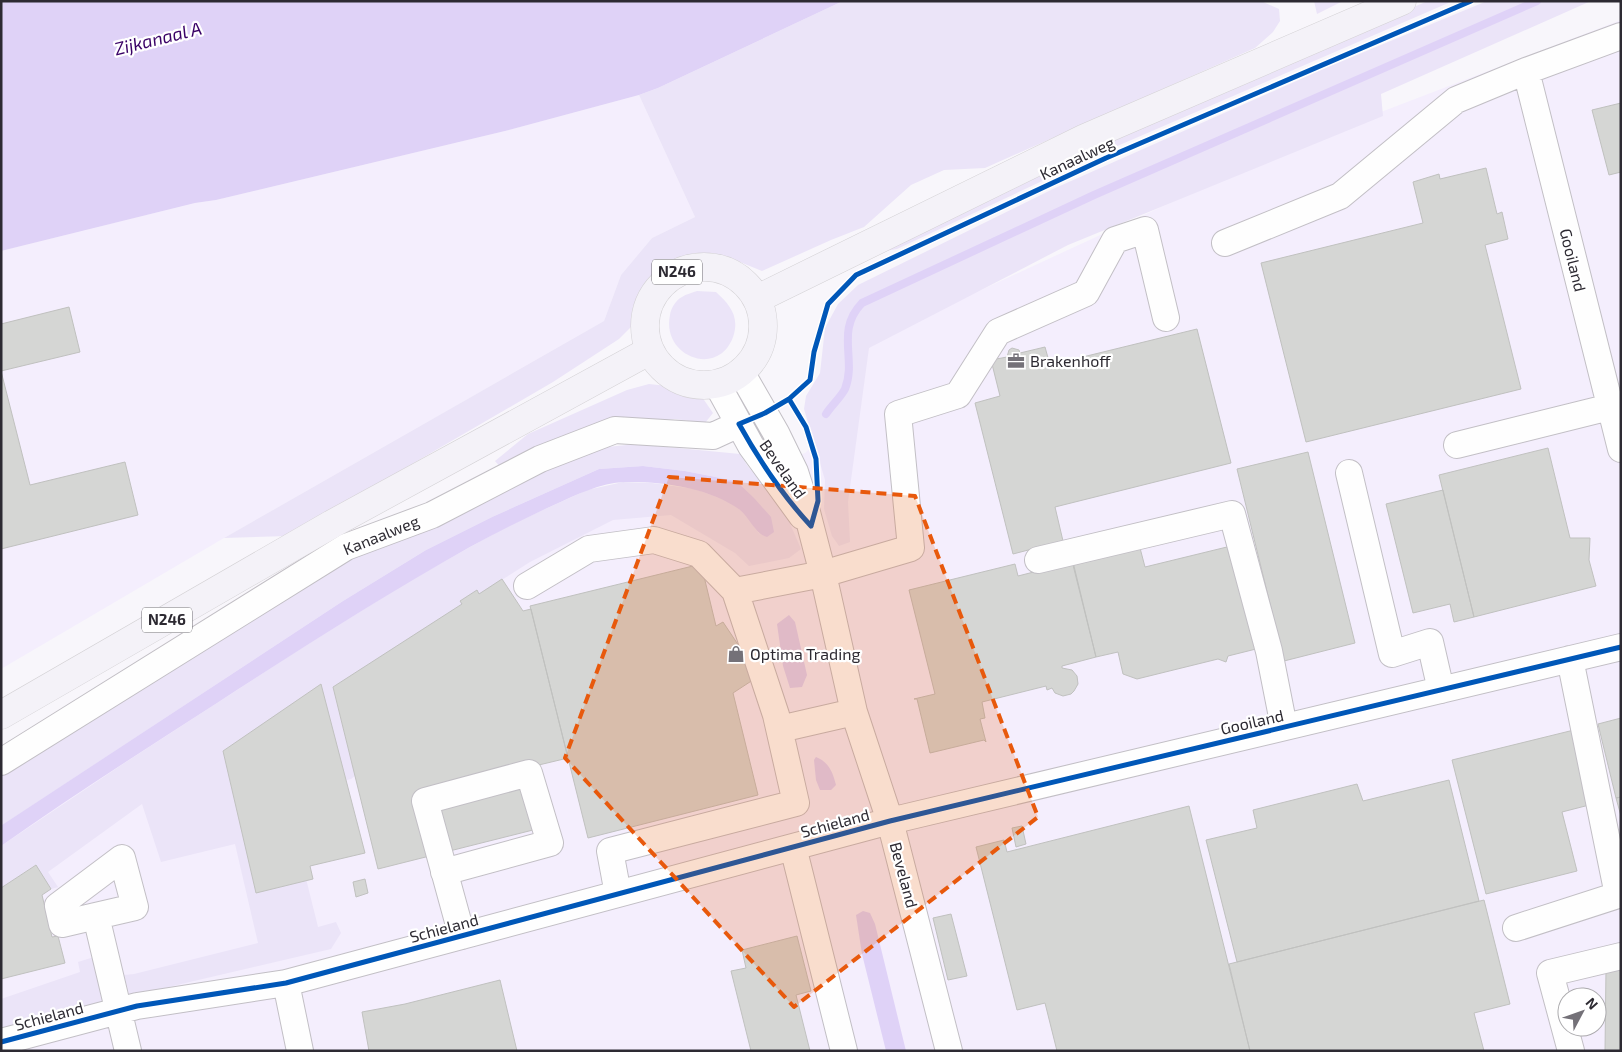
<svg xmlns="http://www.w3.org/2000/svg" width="1622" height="1052" viewBox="0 0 1622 1052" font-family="'Exo 2',sans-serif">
	<rect width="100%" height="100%" fill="#f8f6fb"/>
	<path fill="#f4eefd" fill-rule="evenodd" d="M 1621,20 L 1621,1051 L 1,1051 L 1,826 L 343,601 L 736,481 L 805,453 L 855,408 L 866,343 L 1300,143 ZM 1567,997 L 1597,997 L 1597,1027 L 1567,1027 Z
		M 639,95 L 695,217 L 652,238 L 621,275 L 604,321 L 224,538 L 1,669 L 1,251 L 195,203 L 216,200 L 505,131 Z"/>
	<path fill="#ebe4f8" d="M 843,1 L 1261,1 L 1279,9 L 1280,21 L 1273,32 L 1255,48 L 985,168 L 944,170 L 911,185 L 864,227 L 831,240 L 762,271 L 735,260 L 705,254 L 680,259 L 650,281 L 635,323 L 619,339 L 553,382 L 288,536 L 224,538 L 604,321 L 621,275 L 652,238 L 695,217 L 639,95 L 658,88 Z
		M 1314,1 L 1343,1 L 1317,14 Z
		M 1428,1 L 1453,1 L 1115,147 L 897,249 L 879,252 L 1002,189 L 1358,30 Z
		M 1487,1 L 1591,1 L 1381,94 L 1383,116 L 1068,245 L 869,348 L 848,502 L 850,542 L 839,546 L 832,536 L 824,509 L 825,480 L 804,409 L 806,396 L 820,373 L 825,328 L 838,304 L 858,285 L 1053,189 L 1328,67 Z
		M 697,291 L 716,292 C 729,304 739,315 734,334 C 721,379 661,358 670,315 C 671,308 676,300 682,297 C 686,294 692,293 697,291 Z
		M 649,384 L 668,386 L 682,393 L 702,397 L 713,413 L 705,423 L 675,419 L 599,428 L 501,468 L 495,461 L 528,434 L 627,390 Z
		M 636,444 L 740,454 L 747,465 L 785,512 L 801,549 L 789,558 L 749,566 L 735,553 L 671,515 L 613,520 L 530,562 L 333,687 L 355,776 L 351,779 L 343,781 L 291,818 L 318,927 L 336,922 L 341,933 L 331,949 L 130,996 L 124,975 L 134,974 L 258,943 L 235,844 L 161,862 L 142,804 L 48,872 L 58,887 L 51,889 L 35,865 L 1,888 L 1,846 L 123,764 L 294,653 L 411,580 L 506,527 L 587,490 L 623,482 L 652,483 L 695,489 L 730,502 L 745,514 L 760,535 L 736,481 L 685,471 L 643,466 L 599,469 L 492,517 L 426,550 L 343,601 L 1,826 L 1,769 L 346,555 L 556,463 L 607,447 Z
		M 94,957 L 104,1001 L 1,1028 L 1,999 L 80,972 L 78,962 Z"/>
	<path fill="#dfd2f7" d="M 1,1 L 843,1 L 658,88 L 639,95 L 505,131 L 216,200 L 195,203 L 1,251 Z
		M 643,466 L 685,471 L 736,481 L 754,498 L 771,517 L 774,532 L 767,537 C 755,534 750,518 740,510 C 711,488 661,481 625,482 C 600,483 576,495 554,505 C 525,518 498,532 470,547 C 383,596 300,649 217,703 C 144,750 72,796 1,846 L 2,825 L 343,601 L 426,550 L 492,517 L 599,469 Z
		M 789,615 L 795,622 L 807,675 L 802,687 L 790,688 L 783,666 L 777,624 Z
		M 816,757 C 829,762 833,773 836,785 L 831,790 L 820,790 L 816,780 L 814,760 Z
		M 863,911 L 870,913 L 875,924 L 906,1051 L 886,1051 L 862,954 L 856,915 Z"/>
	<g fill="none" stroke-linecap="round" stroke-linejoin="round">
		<path stroke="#dfd2f7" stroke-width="8" d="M 826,414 C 831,406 841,397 845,389 C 857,359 835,331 862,303 L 1094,195 L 1537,1"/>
	</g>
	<path fill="#d5d6d4" stroke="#c0c1bf" d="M 1621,103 L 1621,172 L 1609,175 L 1592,110 Z
		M 1486,168 L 1497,214 L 1502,212 L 1508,239 L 1485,245 L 1521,389 L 1306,442 L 1261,263 L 1423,223 L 1413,182 L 1439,174 L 1440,179 Z
		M 69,307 L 80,352 L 1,371 L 30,485 L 125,462 L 138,515 L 1,549 L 1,324 Z
		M 1197,329 L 1231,463 L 1055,507 L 1063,541 L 1013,554 L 975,403 L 1000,396 L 991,360 L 1007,357 L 1009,350 L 1012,348 L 1019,350 L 1020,353 L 1045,347 L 1050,365 Z
		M 1548,448 L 1570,538 L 1590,538 L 1589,560 L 1596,586 L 1474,617 L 1439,475 Z
		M 1308,452 L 1355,643 L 1284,661 L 1237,469 Z
		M 1443,490 L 1474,617 L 1454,622 L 1450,604 L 1413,613 L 1386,504 Z
		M 1231,546 L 1256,649 L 1228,656 L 1226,662 L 1218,659 L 1137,679 L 1123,674 L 1118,652 L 1096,657 L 1073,565 L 1140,548 L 1145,567 Z
		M 1073,562 L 1096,657 L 1062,666 L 1062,668 L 1072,670 L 1077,676 L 1078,684 L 1074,691 L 1071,694 L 1063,696 L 1055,693 L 1052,688 L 1047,690 L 1046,686 L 982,702 L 985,718 L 980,719 L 986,742 L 984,740 L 930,753 L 917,699 L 914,699 L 935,694 L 909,590 L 1015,564 L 1018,576 Z
		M 701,564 L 716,626 L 723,622 L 759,676 L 733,693 L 758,795 L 588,838 L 530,606 Z
		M 502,579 L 523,611 L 531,609 L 568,758 L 522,769 L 537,829 L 378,869 L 333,687 L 462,604 L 460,601 L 477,590 L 479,594 Z
		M 321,684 L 365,853 L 310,866 L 313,879 L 256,893 L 223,751 Z
		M 1621,718 L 1621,797 L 1616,798 L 1598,724 Z
		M 1578,729 L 1597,803 L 1562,812 L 1577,871 L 1486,894 L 1452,760 Z
		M 1449,780 L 1479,901 L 1237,962 L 1206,840 L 1257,828 L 1253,810 L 1357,784 L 1363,801 Z
		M 1621,797 L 1621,816 L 1616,798 Z
		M 1189,806 L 1250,1051 L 1057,1051 L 1045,1003 L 1017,1010 L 976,847 L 1004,840 L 1007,852 Z
		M 1022,826 L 1026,844 L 1016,847 L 1012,828 Z
		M 36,865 L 51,889 L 42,895 L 52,937 L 58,936 L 65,963 L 1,979 L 1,888 Z
		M 365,879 L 368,893 L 356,897 L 353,882 Z
		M 1484,900 L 1510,1004 L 1474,1013 L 1484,1051 L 1250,1051 L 1229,964 Z
		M 951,914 L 967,976 L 948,980 L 933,918 Z
		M 797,936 L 811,991 L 796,995 L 810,1051 L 751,1051 L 731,971 L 746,968 L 742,950 Z
		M 1606,969 L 1621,969 L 1621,1051 L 1605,1051 Z
		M 500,980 L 517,1051 L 369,1051 L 362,1012 L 405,1004 Z"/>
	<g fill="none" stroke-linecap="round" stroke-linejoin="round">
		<g stroke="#c2bfc5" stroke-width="28">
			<path id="minor" d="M 1526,71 L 1621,449
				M 1225,243 L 1340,196 L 1456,100 L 1526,71 L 1621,36
				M 741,372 L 776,433 L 795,472 L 803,497 L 823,574 L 854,712 L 890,821 L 949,1051
				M 717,384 L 751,446 L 802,516
				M 1457,445 L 1610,407
				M 1349,473 L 1392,654 L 1430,642 L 1441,690
				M 1038,560 L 1232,514 L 1269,651 L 1284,727
				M 527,586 L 589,549 L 654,540 L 699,554 L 735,591 L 776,715 L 796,803 L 610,851 L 618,894
				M 735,591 L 823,574 L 911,548 L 898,414 L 958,395 L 998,332 L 1086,293 L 1115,240 L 1145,230 L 1166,318
				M 780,729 L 854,712
				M 1,762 L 346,547 L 432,515 L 540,459 L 615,430 L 713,436 L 739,424
				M 793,847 L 844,1051
				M 444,872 L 550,843 L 529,773 L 425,801 L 462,936
				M 96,916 L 62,924 L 58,906 L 122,858 L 135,907 L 96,916 L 128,1051
				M 1516,928 L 1618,895 L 1570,659
				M 286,983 L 300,1051
				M 1,1042 L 137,1006 L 286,983 L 890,821 L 1621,647
				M 1571,1051 L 1550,973 L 1621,956"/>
		</g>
		<g stroke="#d3d1d4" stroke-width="29">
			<path id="major" d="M645 326a59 59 0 1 1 118 0a59 59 0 1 1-118 0Z
				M 757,299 L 1085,138 L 1402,1
				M 1,715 L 332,524 L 649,351"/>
		</g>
		<use href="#minor" stroke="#fefefe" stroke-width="26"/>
		<use href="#major" stroke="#f4f2f8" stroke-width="28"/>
		<g stroke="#fff" stroke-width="8">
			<path id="cycleway" d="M 789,399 L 806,427 L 816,459 L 818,501 L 811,526
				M 811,526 C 783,496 759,460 739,424 L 765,413 L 789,399 L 810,380 L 814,352 L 828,304 L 856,275 L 1106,158 L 1471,1
				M 1,1042 L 137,1006 L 286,983 L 890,821 L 1621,647"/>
		</g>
		<use href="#cycleway" stroke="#0057b8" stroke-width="5"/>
	</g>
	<path fill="#e8590c" fill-opacity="0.2" stroke="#e8590c" stroke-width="4" stroke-dasharray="10 6" stroke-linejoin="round" d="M 669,477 L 915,496 L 1038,817 L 794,1007 L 565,758 Z"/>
	<defs>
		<g id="office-bare" transform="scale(1.35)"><path d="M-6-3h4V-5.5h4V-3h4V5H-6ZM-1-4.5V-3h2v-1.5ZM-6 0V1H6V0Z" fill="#747178" stroke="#fff" stroke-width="2.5" paint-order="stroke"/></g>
		<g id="shop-bare" transform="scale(1.35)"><path d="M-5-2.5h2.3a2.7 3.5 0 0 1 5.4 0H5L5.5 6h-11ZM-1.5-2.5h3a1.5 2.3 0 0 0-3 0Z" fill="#747178" stroke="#fff" stroke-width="2.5" paint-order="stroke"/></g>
	</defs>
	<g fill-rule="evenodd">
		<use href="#office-bare" x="1016" y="361"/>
		<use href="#shop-bare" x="736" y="654"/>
	</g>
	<g text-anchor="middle" stroke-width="4.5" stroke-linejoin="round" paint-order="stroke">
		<g fill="#fff" stroke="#6c6a70" stroke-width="1">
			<rect x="652" y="259.5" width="50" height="25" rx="4"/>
			<rect x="142" y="607.5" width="50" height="25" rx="4"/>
		</g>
		<g font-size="15" font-weight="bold" fill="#2d2a32">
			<text x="677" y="277">N246</text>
			<text x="167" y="625">N246</text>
		</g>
		<g font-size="16" fill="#2d2a32" stroke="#fff">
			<text transform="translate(1077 158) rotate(-25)" y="6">Kanaalweg</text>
			<text transform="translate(1573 260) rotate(76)" y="6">Gooiland</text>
			<text transform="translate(783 469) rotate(55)" y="6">Beveland</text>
			<text transform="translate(381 535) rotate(-22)" y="6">Kanaalweg</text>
			<text transform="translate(1252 722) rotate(-13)" y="6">Gooiland</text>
			<text transform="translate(835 823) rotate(-15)" y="6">Schieland</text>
			<text transform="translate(904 875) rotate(75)" y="6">Beveland</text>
			<text transform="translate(444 928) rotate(-15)" y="6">Schieland</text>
			<text transform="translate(49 1016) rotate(-15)" y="6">Schieland</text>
		</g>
		<g font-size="16" fill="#2d2a32" stroke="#fff" text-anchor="start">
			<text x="1030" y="367">Brakenhoff</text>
			<text x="750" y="660">Optima Trading</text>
		</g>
		<g font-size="18" font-style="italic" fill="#390166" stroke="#fff">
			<text transform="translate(158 39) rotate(-14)" y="6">Zijkanaal A</text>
		</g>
	</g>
	<rect width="1622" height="1052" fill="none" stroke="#2d2a32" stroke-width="5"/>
	<g transform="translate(1582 1012) rotate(49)"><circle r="24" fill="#ffffff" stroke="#abaaad"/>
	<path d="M0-4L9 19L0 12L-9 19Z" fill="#747178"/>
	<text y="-8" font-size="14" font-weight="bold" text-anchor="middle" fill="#2d2a32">N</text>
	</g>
</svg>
